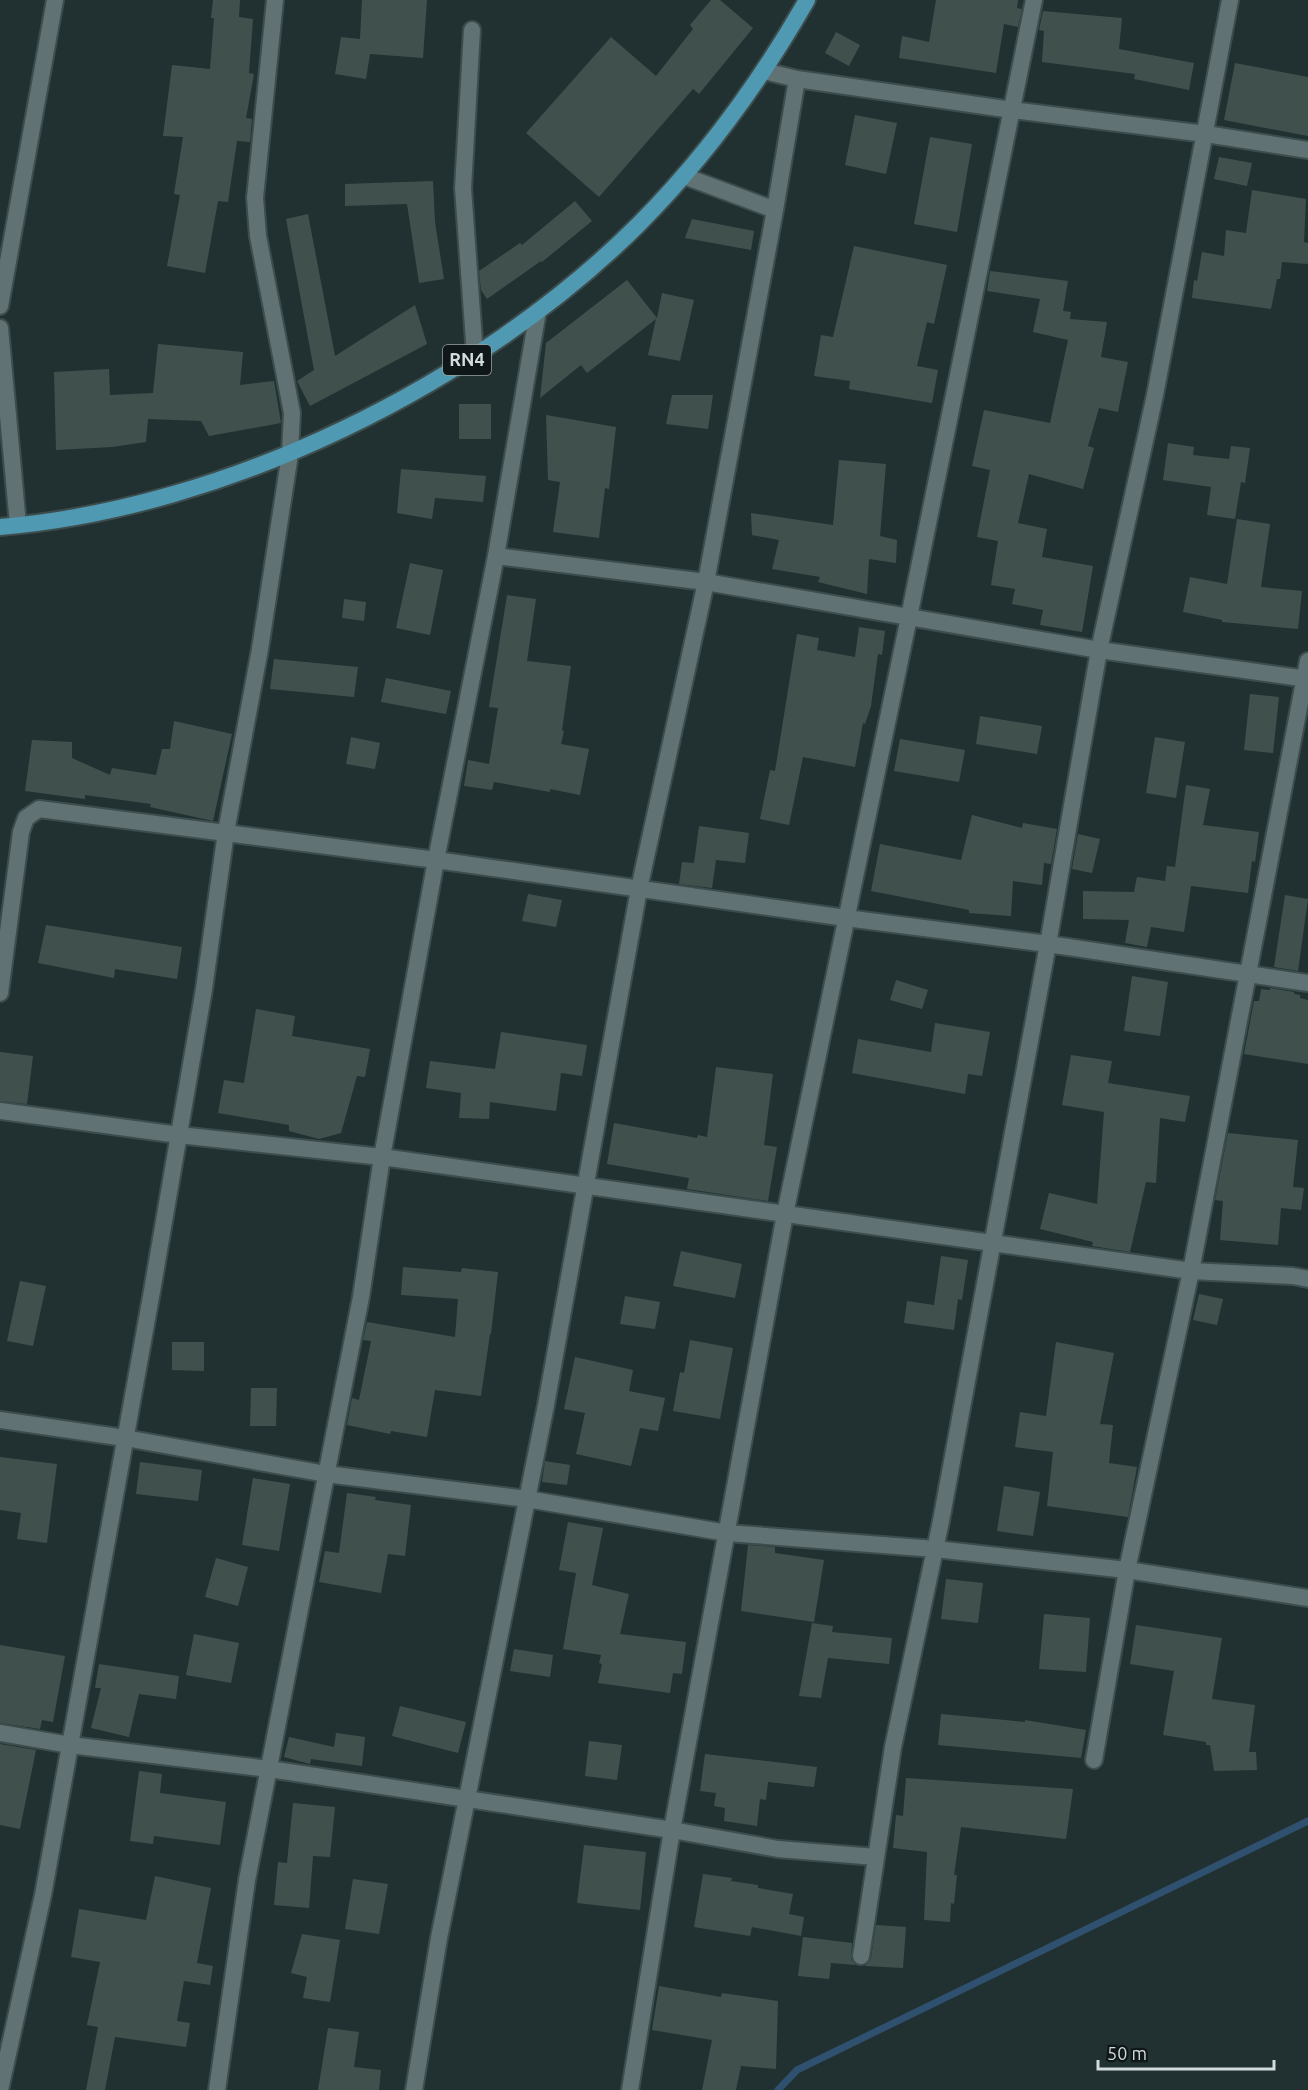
<svg xmlns="http://www.w3.org/2000/svg" width="1308" height="2090" viewBox="0 0 1308 2090" font-family="Ubuntu,sans-serif">
	<rect width="100%" height="100%" fill="#213132"/>
	<g fill="none" stroke-linecap="round" stroke-linejoin="round">
		<path stroke="#2f516f" stroke-width="7" d="M 778,2090 L 797,2070 L 1308,1821"/>
	</g>
	<path fill="#40514d" d="M 213,0 L 240,0 L 239,17 L 253,19 L 249,73 L 254,74 L 246,118 L 252,119 L 250,142 L 237,141 L 228,202 L 218,201 L 205,273 L 167,266 L 180,195 L 174,194 L 183,137 L 163,136 L 172,65 L 210,69 L 214,18 L 211,18 Z
		M 362,0 L 427,0 L 423,58 L 370,54 L 366,79 L 335,74 L 341,37 L 360,39 Z
		M 711,0 L 720,0 L 753,28 L 699,94 L 693,89 L 599,197 L 526,133 L 611,37 L 656,76 L 693,29 L 690,25 Z
		M 936,0 L 1018,0 L 1017,8 L 1022,9 L 1018,27 L 1004,24 L 996,73 L 899,58 L 902,36 L 929,42 Z
		M 1043,11 L 1122,18 L 1119,49 L 1194,63 L 1189,90 L 1134,79 L 1135,74 L 1042,62 L 1044,31 L 1039,30 Z
		M 836,32 L 860,45 L 849,66 L 825,53 Z
		M 1235,63 L 1308,77 L 1308,136 L 1224,120 Z
		M 855,115 L 897,123 L 886,174 L 845,165 Z
		M 930,137 L 972,144 L 957,232 L 914,224 Z
		M 1219,157 L 1252,163 L 1247,186 L 1214,179 Z
		M 433,181 L 435,222 L 444,279 L 419,283 L 407,204 L 345,206 L 345,184 Z
		M 1252,190 L 1306,199 L 1304,242 L 1308,243 L 1308,264 L 1282,262 L 1280,279 L 1277,279 L 1271,309 L 1192,298 L 1194,280 L 1197,281 L 1202,252 L 1224,256 L 1226,230 L 1246,233 Z
		M 575,201 L 592,221 L 542,262 L 541,261 L 487,299 L 481,290 L 479,271 L 520,243 L 522,245 Z
		M 308,214 L 335,356 L 415,305 L 427,344 L 310,406 L 297,381 L 314,370 L 286,219 Z
		M 692,219 L 754,231 L 751,250 L 685,238 Z
		M 854,246 L 947,265 L 934,324 L 927,322 L 917,366 L 938,370 L 932,403 L 849,389 L 850,381 L 814,376 L 821,335 L 833,337 Z
		M 990,271 L 1068,281 L 1063,311 L 1071,312 L 1070,319 L 1107,322 L 1101,357 L 1128,362 L 1118,412 L 1099,408 L 1088,446 L 1094,448 L 1083,489 L 1029,474 L 1018,523 L 1047,529 L 1042,557 L 1093,566 L 1082,632 L 1040,625 L 1043,610 L 1012,604 L 1015,589 L 991,585 L 998,541 L 977,537 L 990,470 L 972,466 L 984,410 L 1050,423 L 1068,340 L 1033,332 L 1040,299 L 987,291 Z
		M 627,280 L 657,318 L 662,293 L 694,300 L 680,361 L 648,355 L 656,319 L 587,373 L 581,365 L 540,398 L 546,343 Z
		M 158,344 L 243,352 L 240,385 L 274,381 L 281,423 L 209,436 L 201,421 L 148,419 L 146,442 L 112,447 L 56,450 L 54,372 L 109,369 L 110,395 L 153,393 Z
		M 672,395 L 713,395 L 708,429 L 666,424 Z
		M 459,404 L 491,404 L 491,439 L 459,439 Z
		M 546,415 L 616,427 L 609,489 L 605,488 L 599,538 L 553,532 L 560,482 L 548,480 Z
		M 1168,443 L 1194,447 L 1193,455 L 1229,459 L 1231,446 L 1250,448 L 1245,483 L 1241,482 L 1235,519 L 1207,515 L 1211,487 L 1163,480 Z
		M 839,460 L 886,464 L 880,536 L 897,540 L 896,563 L 869,559 L 867,594 L 818,582 L 820,577 L 772,569 L 779,540 L 752,535 L 751,513 L 833,525 Z
		M 401,469 L 486,476 L 483,502 L 435,498 L 432,519 L 397,513 Z
		M 1237,519 L 1270,524 L 1261,587 L 1302,591 L 1298,629 L 1222,622 L 1222,620 L 1183,612 L 1190,577 L 1227,584 Z
		M 410,563 L 443,570 L 430,635 L 396,628 Z
		M 507,595 L 536,599 L 527,661 L 571,666 L 562,730 L 564,731 L 561,744 L 589,749 L 580,795 L 550,789 L 550,792 L 494,782 L 492,790 L 464,786 L 468,760 L 489,764 L 498,708 L 489,707 Z
		M 344,599 L 366,602 L 364,621 L 342,618 Z
		M 859,627 L 885,631 L 882,655 L 878,654 L 871,706 L 865,724 L 863,723 L 855,767 L 803,757 L 789,825 L 760,819 L 770,770 L 775,771 L 797,634 L 819,638 L 817,650 L 855,657 Z
		M 274,659 L 358,667 L 354,697 L 270,689 Z
		M 386,678 L 451,691 L 446,714 L 381,702 Z
		M 1250,694 L 1279,697 L 1273,753 L 1244,750 Z
		M 980,716 L 1042,726 L 1037,754 L 976,744 Z
		M 174,721 L 232,734 L 213,821 L 150,807 L 151,804 L 85,795 L 85,799 L 25,791 L 32,740 L 72,742 L 72,758 L 110,775 L 112,768 L 156,775 L 162,749 L 170,749 Z
		M 351,737 L 380,743 L 375,769 L 346,764 Z
		M 1155,737 L 1185,742 L 1176,798 L 1146,793 Z
		M 900,739 L 965,750 L 959,782 L 894,771 Z
		M 1186,785 L 1210,789 L 1203,825 L 1259,832 L 1255,862 L 1252,861 L 1248,893 L 1191,886 L 1184,932 L 1151,927 L 1147,947 L 1125,943 L 1129,920 L 1083,919 L 1083,891 L 1134,892 L 1137,877 L 1165,881 L 1167,866 L 1175,867 Z
		M 972,815 L 1022,828 L 1023,823 L 1057,829 L 1051,864 L 1044,863 L 1042,885 L 1013,881 L 1011,916 L 969,913 L 969,910 L 871,891 L 880,844 L 961,860 Z
		M 699,826 L 749,833 L 745,863 L 716,860 L 712,888 L 679,884 L 682,862 L 694,863 Z
		M 1078,834 L 1100,839 L 1092,873 L 1072,869 Z
		M 528,894 L 562,900 L 556,927 L 522,921 Z
		M 1285,895 L 1308,899 L 1298,971 L 1274,967 Z
		M 46,925 L 182,947 L 177,979 L 115,969 L 114,978 L 38,963 Z
		M 1132,976 L 1168,982 L 1160,1036 L 1124,1031 Z
		M 896,980 L 928,990 L 922,1009 L 890,1000 Z
		M 1270,988 L 1294,992 L 1294,994 L 1300,995 L 1300,998 L 1308,1000 L 1308,1064 L 1244,1054 L 1254,1001 L 1259,1001 L 1261,989 L 1270,990 Z
		M 256,1009 L 295,1016 L 292,1036 L 370,1049 L 365,1077 L 357,1076 L 341,1133 L 319,1139 L 289,1131 L 289,1125 L 218,1113 L 224,1080 L 244,1083 Z
		M 935,1023 L 990,1032 L 982,1076 L 968,1074 L 965,1094 L 852,1073 L 858,1039 L 931,1052 Z
		M 501,1032 L 587,1045 L 582,1076 L 561,1073 L 556,1111 L 490,1102 L 489,1119 L 459,1118 L 461,1093 L 426,1088 L 430,1061 L 495,1069 Z
		M 0,1052 L 33,1056 L 27,1104 L 0,1101 Z
		M 1071,1055 L 1112,1061 L 1108,1083 L 1190,1096 L 1185,1122 L 1160,1118 L 1156,1183 L 1146,1182 L 1130,1252 L 1092,1246 L 1093,1242 L 1040,1229 L 1049,1193 L 1097,1204 L 1104,1112 L 1062,1105 Z
		M 716,1067 L 773,1074 L 764,1145 L 777,1147 L 768,1201 L 687,1189 L 689,1178 L 607,1164 L 614,1123 L 697,1138 L 698,1135 L 707,1137 Z
		M 1228,1133 L 1298,1140 L 1293,1187 L 1304,1188 L 1301,1210 L 1281,1208 L 1278,1245 L 1220,1240 L 1223,1201 L 1215,1200 Z
		M 681,1251 L 742,1264 L 735,1298 L 673,1286 Z
		M 941,1256 L 968,1260 L 962,1300 L 958,1299 L 954,1330 L 904,1323 L 907,1301 L 934,1305 Z
		M 403,1267 L 461,1272 L 462,1268 L 498,1272 L 491,1334 L 490,1334 L 481,1396 L 435,1390 L 427,1437 L 391,1431 L 390,1434 L 347,1425 L 352,1398 L 359,1400 L 371,1341 L 363,1340 L 367,1322 L 455,1337 L 458,1299 L 401,1295 Z
		M 20,1281 L 46,1286 L 33,1346 L 7,1341 Z
		M 1199,1294 L 1223,1299 L 1217,1325 L 1193,1320 Z
		M 625,1296 L 660,1302 L 655,1329 L 620,1324 Z
		M 690,1340 L 733,1348 L 720,1419 L 673,1411 L 680,1372 L 684,1373 Z
		M 172,1342 L 204,1342 L 204,1371 L 172,1370 Z
		M 1056,1342 L 1114,1353 L 1100,1424 L 1113,1425 L 1109,1463 L 1137,1467 L 1128,1517 L 1047,1506 L 1053,1452 L 1015,1447 L 1020,1412 L 1046,1416 Z
		M 575,1357 L 633,1370 L 629,1391 L 665,1398 L 658,1431 L 640,1428 L 631,1466 L 576,1454 L 585,1413 L 564,1409 Z
		M 251,1388 L 277,1388 L 276,1426 L 250,1426 Z
		M 0,1457 L 57,1464 L 47,1543 L 17,1539 L 21,1513 L 0,1510 Z
		M 545,1461 L 570,1465 L 567,1485 L 542,1482 Z
		M 140,1462 L 202,1470 L 198,1501 L 136,1494 Z
		M 253,1478 L 290,1484 L 279,1551 L 242,1545 Z
		M 1004,1486 L 1040,1492 L 1033,1536 L 997,1531 Z
		M 347,1493 L 376,1497 L 375,1500 L 411,1505 L 405,1556 L 388,1554 L 381,1593 L 319,1582 L 325,1551 L 339,1553 Z
		M 568,1522 L 603,1528 L 592,1585 L 629,1594 L 620,1634 L 686,1642 L 682,1674 L 673,1673 L 670,1693 L 598,1683 L 602,1664 L 599,1663 L 601,1655 L 563,1649 L 576,1573 L 559,1570 Z
		M 748,1545 L 775,1547 L 775,1553 L 824,1560 L 814,1622 L 741,1611 Z
		M 216,1558 L 248,1567 L 238,1606 L 205,1597 Z
		M 946,1579 L 983,1583 L 978,1623 L 941,1619 Z
		M 1044,1614 L 1090,1618 L 1086,1672 L 1039,1669 Z
		M 812,1623 L 833,1626 L 832,1632 L 892,1638 L 889,1664 L 828,1658 L 821,1698 L 799,1696 Z
		M 1136,1625 L 1222,1638 L 1212,1699 L 1255,1705 L 1249,1752 L 1256,1752 L 1257,1770 L 1214,1771 L 1210,1745 L 1206,1745 L 1206,1742 L 1163,1735 L 1174,1671 L 1130,1664 Z
		M 194,1634 L 239,1643 L 231,1683 L 186,1675 Z
		M 0,1645 L 65,1656 L 53,1722 L 42,1720 L 40,1729 L 0,1723 Z
		M 514,1649 L 553,1655 L 550,1677 L 510,1671 Z
		M 99,1664 L 179,1676 L 176,1699 L 139,1694 L 129,1737 L 91,1728 L 101,1688 L 95,1688 Z
		M 400,1706 L 466,1722 L 458,1753 L 392,1736 Z
		M 941,1714 L 1025,1722 L 1025,1720 L 1086,1730 L 1081,1758 L 938,1745 Z
		M 336,1733 L 365,1737 L 362,1766 L 311,1759 L 310,1764 L 284,1757 L 289,1737 L 334,1747 Z
		M 589,1741 L 622,1745 L 617,1780 L 585,1776 Z
		M 0,1744 L 36,1750 L 20,1829 L 0,1825 Z
		M 705,1754 L 817,1767 L 814,1787 L 768,1782 L 766,1800 L 760,1799 L 757,1826 L 724,1821 L 725,1808 L 714,1806 L 716,1793 L 700,1791 Z
		M 139,1771 L 162,1774 L 160,1793 L 226,1802 L 220,1845 L 154,1836 L 153,1844 L 130,1841 Z
		M 906,1778 L 1073,1789 L 1066,1839 L 961,1827 L 954,1875 L 957,1875 L 954,1904 L 951,1903 L 950,1922 L 924,1920 L 927,1852 L 893,1848 L 896,1815 L 903,1816 Z
		M 293,1803 L 335,1807 L 330,1857 L 313,1856 L 309,1908 L 274,1905 L 278,1862 L 287,1863 Z
		M 584,1845 L 646,1852 L 640,1910 L 577,1903 Z
		M 703,1874 L 732,1878 L 731,1881 L 758,1885 L 758,1888 L 793,1894 L 789,1914 L 804,1917 L 801,1936 L 752,1927 L 750,1936 L 694,1927 Z
		M 155,1876 L 211,1888 L 197,1963 L 213,1966 L 210,1985 L 184,1981 L 177,2021 L 190,2023 L 186,2047 L 115,2037 L 105,2090 L 86,2090 L 98,2027 L 87,2025 L 100,1962 L 71,1957 L 79,1909 L 146,1920 Z
		M 353,1879 L 388,1884 L 379,1934 L 345,1929 Z
		M 876,1925 L 906,1927 L 903,1968 L 865,1966 L 871,1958 Z
		M 302,1934 L 340,1940 L 330,2002 L 303,1998 L 307,1977 L 291,1973 Z
		M 803,1937 L 852,1943 L 851,1959 L 856,1965 L 831,1963 L 829,1979 L 798,1976 Z
		M 659,1986 L 721,1997 L 722,1993 L 778,2001 L 776,2069 L 741,2066 L 736,2090 L 702,2090 L 712,2040 L 652,2030 Z
		M 328,2028 L 359,2032 L 354,2067 L 381,2070 L 379,2090 L 318,2090 Z"/>
	<g fill="none" stroke-linecap="round" stroke-linejoin="round">
		<g stroke="#3d4c4c" stroke-width="20">
			<path id="minor" d="M 275,0 L 255,198 L 258,236 L 292,413 L 290,454
				M 472,30 L 463,188 L 475,355
				M 764,71 L 797,79 L 1012,110 L 1206,134 L 1308,150
				M 684,176 L 775,210
				M 0,306 L 55,0
				M 0,328 L 18,525
				M 496,556 L 706,582 L 1099,650 L 1308,679
				M 0,993 L 21,832 L 26,818 L 39,809 L 436,860 L 846,918 L 1048,944 L 1308,983
				M 0,1111 L 179,1135 L 382,1157 L 1191,1271 L 1293,1276 L 1308,1279
				M 0,1420 L 125,1438 L 326,1474 L 527,1499 L 727,1533 L 935,1549 L 1127,1570 L 1308,1598
				M 0,1733 L 70,1745 L 269,1769 L 672,1830 L 778,1849 L 876,1857
				M 1094,1760 L 1127,1570 L 1191,1271 L 1308,661
				M 861,1956 L 893,1747 L 941,1521 L 1048,944 L 1099,650 L 1155,395 L 1230,0
				M 217,2090 L 247,1880 L 361,1297 L 382,1157 L 436,860 L 496,556 L 538,311
				M 414,2090 L 439,1938 L 546,1405 L 639,889 L 706,582 L 775,210 L 797,79
				M 630,2090 L 672,1830 L 785,1214 L 909,617 L 1034,0"/>
		</g>
		<g stroke="#3d4c4c" stroke-width="20">
			<path id="tertiary" d="M 0,2090 L 43,1895 L 152,1291 L 204,989 L 226,832 L 260,649 L 290,454"/>
		</g>
		<g stroke="#3d4c4c" stroke-width="20">
			<path id="trunk" d="M 0,527 C 227,508 477,385 638,225 C 705,158 760,82 807,0"/>
		</g>
		<use href="#minor" stroke="#607274" stroke-width="16"/>
		<use href="#tertiary" stroke="#607274" stroke-width="16"/>
		<use href="#trunk" stroke="#5099b2" stroke-width="16"/>
	</g>
	<g text-anchor="middle" stroke-width="4.5" stroke-linejoin="round" paint-order="stroke">
		<rect fill="#101718" stroke="#98a1a1" stroke-width="1.5" x="443" y="345" width="48" height="30" rx="4.5"/>
		<g font-size="18" font-weight="bold" fill="#d2dcdc">
			<text x="467" y="366">RN4</text>
		</g>
	</g>
	<path d="M1098 2060v9h176v-9" fill="none" stroke="#d2dcdc" stroke-width="3"/>
	<text x="1107" y="2060" font-size="18" fill="#d2dcdc" stroke="#101718" stroke-width="4.5" paint-order="stroke">50 m</text>
</svg>
